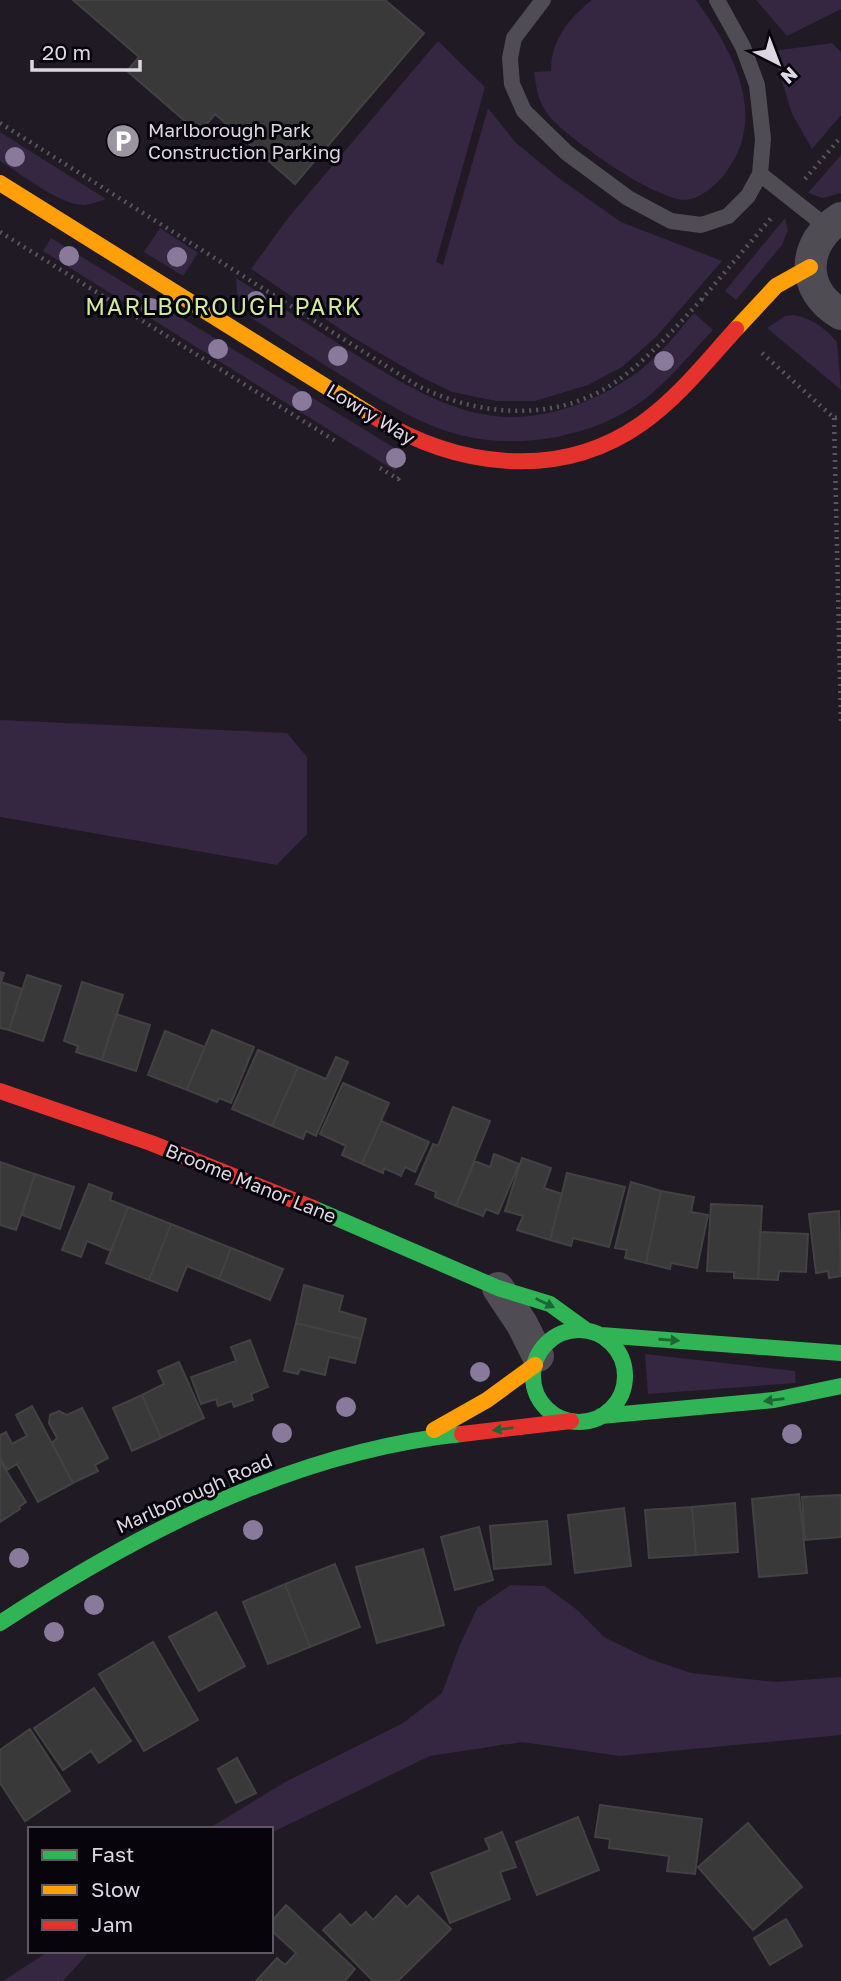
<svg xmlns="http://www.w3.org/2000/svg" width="841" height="1981" viewBox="0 0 841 1981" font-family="'Golos Text',sans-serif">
	<rect width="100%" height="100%" fill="#1f1a24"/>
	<path fill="#352642" d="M 592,0 L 696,0 C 733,51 770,117 724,175 C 716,185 699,200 685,200 C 654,199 571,141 550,117 C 539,105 536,88 534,72 L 551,71 C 551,40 568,19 592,0 Z
		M 756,0 L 841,0 L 841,9 L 787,36 Z
		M 438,41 L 485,87 L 436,262 L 443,265 L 488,108 L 516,143 L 560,179 L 621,222 L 722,261 L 656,337 L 622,367 L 588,385 L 535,401 L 496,401 L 452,392 L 421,377 L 352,337 L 251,269 L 288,218 Z
		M 832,43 L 841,52 L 841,115 L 812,149 L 792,114 L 773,51 Z
		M 0,132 L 106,199 C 100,201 92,204 85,205 C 61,206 21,174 0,161 Z
		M 841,155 L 841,193 L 823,198 L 808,193 Z
		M 785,218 L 788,230 L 782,245 L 736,300 L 725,291 Z
		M 160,228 L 198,253 L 183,276 L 144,252 Z
		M 51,238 L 406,455 L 395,471 L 43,251 Z
		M 236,278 C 277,304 317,330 358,356 C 399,381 444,410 494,416 C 544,422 599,401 639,371 C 660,355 677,333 694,313 L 713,330 C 693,351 673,376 650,395 C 619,420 584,433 544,439 C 463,450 414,421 347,379 C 316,359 284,339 253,319 L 237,293 Z
		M 794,315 C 812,318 826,329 837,342 L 841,390 L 767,328 L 785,316 Z
		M 0,720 L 287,733 L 307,757 L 307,834 L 277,865 L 0,817 Z
		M 645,1354 L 795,1371 L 796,1383 L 648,1394 Z
		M 510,1585 L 545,1586 L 576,1609 L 604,1637 L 647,1658 L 691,1673 L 776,1682 L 841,1677 L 841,1735 L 620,1756 L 522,1742 L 430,1756 L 271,1833 L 271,1829 L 208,1829 L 287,1781 L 403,1723 L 442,1693 L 459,1647 L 477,1608 Z
		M 49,1951 L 90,1951 L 63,1981 L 3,1981 Z"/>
	<path fill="#3a393a" stroke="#434242" stroke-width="2" d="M 73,0 L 385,0 L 424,33 L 295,184 L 215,114 L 199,133 L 127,71 L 139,57 Z
		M 0,972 L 4,973 L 1,982 L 22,989 L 9,1030 L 0,1028 Z
		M 27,975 L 61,986 L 43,1041 L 9,1030 Z
		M 82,982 L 123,995 L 102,1060 L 76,1052 L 78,1046 L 64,1041 Z
		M 116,1014 L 150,1025 L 136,1071 L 102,1060 Z
		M 212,1030 L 254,1047 L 231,1103 L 219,1098 L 217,1102 L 187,1090 Z
		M 165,1031 L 205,1047 L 187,1090 L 148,1075 Z
		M 258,1050 L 298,1067 L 272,1126 L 232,1109 Z
		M 336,1057 L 348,1062 L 316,1136 L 306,1131 L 303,1139 L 272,1126 L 298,1067 L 326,1079 Z
		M 343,1083 L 389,1103 L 362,1164 L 342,1155 L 346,1146 L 320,1134 Z
		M 453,1107 L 490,1121 L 456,1206 L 435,1197 L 436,1192 L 416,1184 L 433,1144 L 438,1146 Z
		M 381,1121 L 429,1142 L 415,1172 L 405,1167 L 401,1176 L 384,1168 L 383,1173 L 362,1164 Z
		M 494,1154 L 519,1164 L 498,1214 L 486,1209 L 483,1216 L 456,1206 L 475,1161 L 490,1167 Z
		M 522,1158 L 551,1168 L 544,1188 L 562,1194 L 550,1240 L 517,1230 L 523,1216 L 505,1211 Z
		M 0,1162 L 35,1174 L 16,1230 L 0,1225 Z
		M 567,1173 L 625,1187 L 609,1247 L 573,1238 L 571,1246 L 550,1240 Z
		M 35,1174 L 74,1187 L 60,1229 L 22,1215 Z
		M 631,1182 L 661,1191 L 646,1263 L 625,1258 L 627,1250 L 615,1248 Z
		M 89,1184 L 112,1193 L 110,1200 L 128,1207 L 111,1251 L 87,1241 L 81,1257 L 62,1250 Z
		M 661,1191 L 694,1197 L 691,1212 L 708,1215 L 697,1268 L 671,1263 L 670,1269 L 646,1263 Z
		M 711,1204 L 762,1206 L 758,1279 L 734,1278 L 734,1272 L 707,1271 Z
		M 128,1207 L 171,1224 L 149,1280 L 106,1263 Z
		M 839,1211 L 841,1276 L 829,1278 L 828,1271 L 816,1273 L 809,1214 Z
		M 171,1224 L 231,1248 L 219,1279 L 187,1266 L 177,1291 L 149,1280 Z
		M 760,1232 L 808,1234 L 806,1272 L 779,1271 L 778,1280 L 758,1279 Z
		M 231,1248 L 283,1269 L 270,1300 L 219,1279 Z
		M 304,1285 L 343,1296 L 339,1311 L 366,1319 L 361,1339 L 296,1323 Z
		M 296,1323 L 361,1339 L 355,1363 L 329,1357 L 325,1375 L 300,1369 L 298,1374 L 284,1371 Z
		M 250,1340 L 268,1387 L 251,1394 L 253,1400 L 234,1407 L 232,1401 L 218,1406 L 216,1399 L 201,1404 L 191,1377 L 236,1361 L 231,1347 Z
		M 179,1362 L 204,1418 L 161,1438 L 142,1395 L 164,1384 L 158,1371 Z
		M 142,1395 L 161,1438 L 132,1451 L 113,1408 Z
		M 32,1406 L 73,1483 L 38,1502 L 17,1464 L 7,1470 L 0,1457 L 0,1435 L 6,1432 L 12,1444 L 27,1436 L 16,1415 Z
		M 82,1408 L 108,1458 L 95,1465 L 98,1471 L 73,1483 L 52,1443 L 57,1438 L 49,1423 L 50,1415 L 59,1411 L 67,1415 Z
		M 0,1461 L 26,1502 L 19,1507 L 20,1509 L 0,1522 Z
		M 799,1494 L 807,1573 L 759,1577 L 752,1499 Z
		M 841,1495 L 841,1537 L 805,1540 L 802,1497 Z
		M 735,1503 L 738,1552 L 696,1555 L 692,1507 Z
		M 692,1507 L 696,1555 L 649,1558 L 645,1510 Z
		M 624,1508 L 631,1566 L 575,1573 L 568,1515 Z
		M 547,1521 L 551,1564 L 494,1569 L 490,1526 Z
		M 479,1527 L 493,1580 L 455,1590 L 441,1537 Z
		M 423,1549 L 444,1625 L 377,1643 L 356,1567 Z
		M 335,1564 L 360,1627 L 310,1647 L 285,1584 Z
		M 285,1584 L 310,1647 L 268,1664 L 243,1602 Z
		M 216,1612 L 245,1666 L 199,1691 L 169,1637 Z
		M 153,1642 L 198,1720 L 144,1751 L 99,1674 Z
		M 94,1688 L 131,1741 L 99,1763 L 91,1751 L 63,1770 L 34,1728 Z
		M 30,1729 L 70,1791 L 25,1821 L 0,1783 L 0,1750 Z
		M 237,1758 L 256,1793 L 236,1803 L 218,1769 Z
		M 600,1805 L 702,1819 L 695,1874 L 667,1871 L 669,1856 L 609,1848 L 610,1839 L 595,1837 Z
		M 578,1817 L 599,1870 L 537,1895 L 516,1842 Z
		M 748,1823 L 802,1887 L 753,1930 L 698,1867 Z
		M 502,1832 L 516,1867 L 500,1872 L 510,1899 L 450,1923 L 431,1873 L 490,1850 L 485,1839 Z
		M 396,1896 L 407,1907 L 418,1896 L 451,1929 L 398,1981 L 373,1981 L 323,1930 L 340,1914 L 351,1926 L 366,1912 L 373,1920 Z
		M 286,1905 L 355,1969 L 345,1981 L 256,1981 L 277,1958 L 285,1965 L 296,1953 L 271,1930 L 271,1922 Z
		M 786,1919 L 802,1946 L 770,1965 L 754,1938 Z"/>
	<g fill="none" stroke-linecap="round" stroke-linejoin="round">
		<path stroke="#57555a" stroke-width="4.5" stroke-dasharray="2 5" stroke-linecap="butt" d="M 0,123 L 418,386 C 480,417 557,423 617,381 C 649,358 675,328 702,299
			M 805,179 L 841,137
			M 0,232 L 337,442
			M 703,300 L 702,299 L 772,217
			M 762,353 L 834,418 L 841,417
			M 834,418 L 841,724
			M 380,468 L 398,479 L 402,475"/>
		<path stroke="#4f4c53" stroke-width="16" d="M 543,0 L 514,38 L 510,58 L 512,84 L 524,111 L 567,153 L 628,198 L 671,221 L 701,225 L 728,216 L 748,196 L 760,174 L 763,139 L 757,85 L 743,47 L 717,0
			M 760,174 L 827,227"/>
		<path stroke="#4f4c53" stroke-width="32" d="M 841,218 C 802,242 799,290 841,314
			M 498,1288 L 522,1324 L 538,1356"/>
		<path stroke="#30b455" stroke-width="16" d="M 313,1208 L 498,1288 L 550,1304 L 586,1330
			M533 1376a46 46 0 1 1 92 0a46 46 0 1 1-92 0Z
			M 601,1335 L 841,1353
			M 601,1416 L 774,1400 L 841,1386
			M 0,1623 C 139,1532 295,1451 462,1434"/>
		<path stroke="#ff9f0a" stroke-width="16" d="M 0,183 L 373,416
			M 736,329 L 776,286 L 810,267
			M 434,1430 L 487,1400 L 535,1365"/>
		<path stroke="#e5322d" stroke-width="16" d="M 373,416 C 455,467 558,482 641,424 C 678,398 706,362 736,329
			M 0,1091 L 151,1143 L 313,1208
			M 462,1434 L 571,1421"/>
	</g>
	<g fill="#89799a">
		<circle cx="15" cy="157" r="10"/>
		<circle cx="69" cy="256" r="10"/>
		<circle cx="177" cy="257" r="10"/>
		<circle cx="256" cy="301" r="10"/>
		<circle cx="151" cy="308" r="10"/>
		<circle cx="218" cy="349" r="10"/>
		<circle cx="338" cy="356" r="10"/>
		<circle cx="664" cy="361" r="10"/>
		<circle cx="302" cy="401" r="10"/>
		<circle cx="396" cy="458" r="10"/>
		<circle cx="480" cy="1372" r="10"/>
		<circle cx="346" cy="1407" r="10"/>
		<circle cx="282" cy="1433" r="10"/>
		<circle cx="792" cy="1434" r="10"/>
		<circle cx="253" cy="1530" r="10"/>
		<circle cx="19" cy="1558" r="10"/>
		<circle cx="94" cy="1605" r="10"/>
		<circle cx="54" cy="1632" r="10"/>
	</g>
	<defs><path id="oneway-solid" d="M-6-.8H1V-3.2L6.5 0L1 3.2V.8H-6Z" transform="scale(1.75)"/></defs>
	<g fill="#1e6534">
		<use href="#oneway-solid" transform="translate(545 1303) rotate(26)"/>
		<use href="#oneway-solid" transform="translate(669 1340) rotate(4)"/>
		<use href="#oneway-solid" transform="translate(774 1400) rotate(173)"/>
		<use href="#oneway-solid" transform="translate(503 1429) rotate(173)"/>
	</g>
	<defs>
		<g id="parking-disc" transform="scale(1.75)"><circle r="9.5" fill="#9a95a0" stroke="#07050b"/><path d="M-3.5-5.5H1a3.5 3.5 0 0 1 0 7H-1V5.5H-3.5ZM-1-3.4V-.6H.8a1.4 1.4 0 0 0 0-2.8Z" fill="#fff"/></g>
	</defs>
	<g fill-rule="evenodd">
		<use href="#parking-disc" x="123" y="141"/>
	</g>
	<g text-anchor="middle" stroke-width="6" stroke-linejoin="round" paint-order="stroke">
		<g font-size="19" fill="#ddd7e3" stroke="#07050b" text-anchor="start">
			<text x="148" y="137">Marlborough Park<tspan x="148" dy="22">Construction Parking</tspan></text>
		</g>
		<g font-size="19" fill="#ddd7e3" stroke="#07050b">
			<text transform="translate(371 414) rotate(31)" y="7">Lowry Way</text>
			<text transform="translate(251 1183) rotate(22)" y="7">Broome Manor Lane</text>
			<text transform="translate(194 1493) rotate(-24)" y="7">Marlborough Road</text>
		</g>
		<g font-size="23" letter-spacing="2" fill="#d2e99e" stroke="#07050b">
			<text x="224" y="315">MARLBOROUGH PARK</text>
		</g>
	</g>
	<rect x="28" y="1827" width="245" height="126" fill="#07050b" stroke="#5d5961" stroke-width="2"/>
	<rect x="42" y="1850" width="35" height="10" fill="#30b455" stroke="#5d5961" stroke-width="2"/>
	<text x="91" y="1862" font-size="21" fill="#ddd7e3">Fast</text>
	<rect x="42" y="1885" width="35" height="10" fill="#ff9f0a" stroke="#5d5961" stroke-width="2"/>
	<text x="91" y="1897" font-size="21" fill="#ddd7e3">Slow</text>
	<rect x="42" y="1920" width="35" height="10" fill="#e5322d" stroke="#5d5961" stroke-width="2"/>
	<text x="91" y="1932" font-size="21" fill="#ddd7e3">Jam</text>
	<g transform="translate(778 63) rotate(138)" stroke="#07050b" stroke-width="5" paint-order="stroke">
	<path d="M0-5L12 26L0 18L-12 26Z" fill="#ddd7e3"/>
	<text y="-10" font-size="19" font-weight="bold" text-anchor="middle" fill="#ddd7e3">N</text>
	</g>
	<path d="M32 60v10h108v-10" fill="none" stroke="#ddd7e3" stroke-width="3.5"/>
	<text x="42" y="60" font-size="21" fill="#ddd7e3" stroke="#07050b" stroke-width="5" paint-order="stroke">20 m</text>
</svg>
